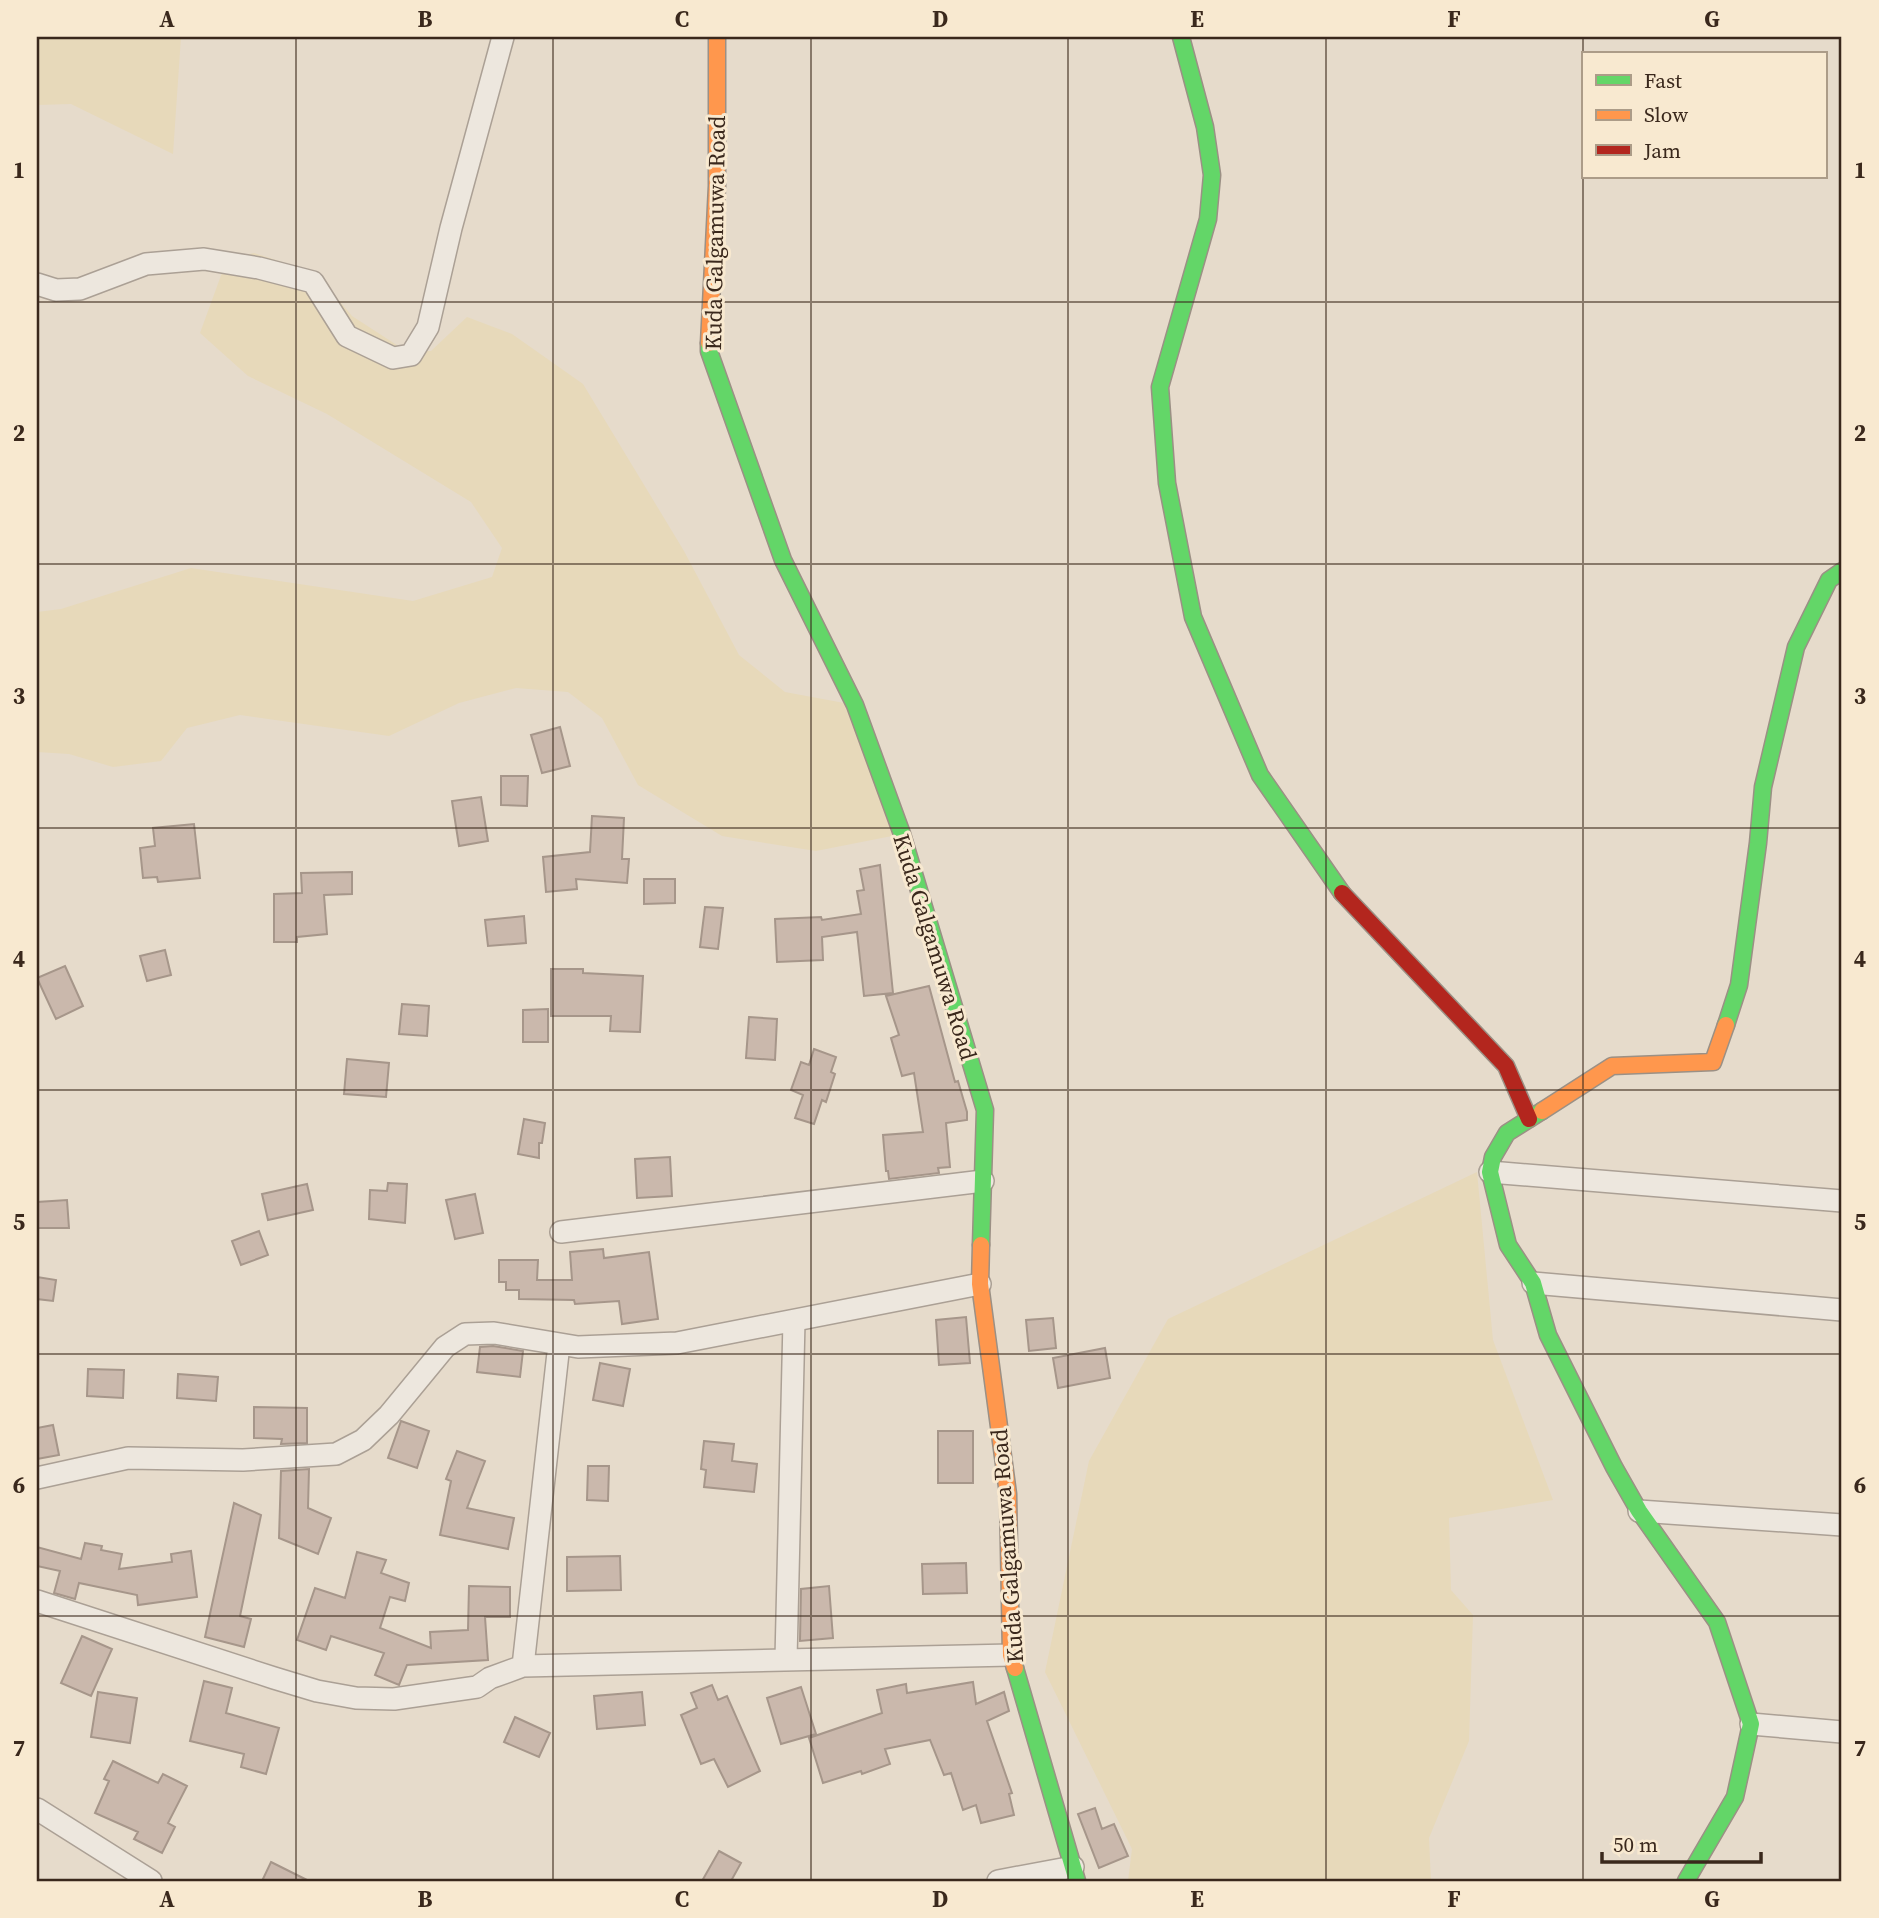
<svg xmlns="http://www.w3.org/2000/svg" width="1879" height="1918" viewBox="0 0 1879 1918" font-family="'Source Serif 4',serif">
	<rect width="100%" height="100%" fill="#e6dbcb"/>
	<path fill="#e7d9ba" d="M 37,37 L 181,37 L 173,154 L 71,104 L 37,105 Z
		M 254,253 L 316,273 L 352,316 L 406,351 L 431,351 L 467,317 L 512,334 L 583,384 L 684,551 L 739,655 L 785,692 L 855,705 L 902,834 L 816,851 L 722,836 L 638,785 L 602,718 L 568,692 L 516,688 L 459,703 L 389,736 L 240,715 L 187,728 L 161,761 L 113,767 L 69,754 L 37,752 L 37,612 L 61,609 L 191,568 L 413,601 L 492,577 L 502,548 L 471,502 L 327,414 L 248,376 L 200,333 L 227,259 Z
		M 1477,1172 L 1493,1340 L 1553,1500 L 1449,1518 L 1451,1590 L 1473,1615 L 1469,1741 L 1429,1838 L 1431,1881 L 1128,1881 L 1132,1849 L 1045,1672 L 1089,1461 L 1168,1319 Z"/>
	<path fill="#cab8ac" stroke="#a6968a" stroke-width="2" d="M 560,727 L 570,766 L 542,773 L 531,735 Z
		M 501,776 L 528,776 L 527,806 L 501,805 Z
		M 481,797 L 488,841 L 459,846 L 452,801 Z
		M 592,816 L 624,818 L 622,859 L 629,859 L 627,883 L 576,879 L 577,889 L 546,892 L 543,857 L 590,852 Z
		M 194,824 L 200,878 L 158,882 L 157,877 L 143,878 L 140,848 L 155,846 L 153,828 Z
		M 880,865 L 893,993 L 864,996 L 857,932 L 822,937 L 823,960 L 777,962 L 775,919 L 821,917 L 822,920 L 861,914 L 857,891 L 864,890 L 860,869 Z
		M 352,872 L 352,894 L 324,895 L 327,934 L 297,937 L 297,942 L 274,942 L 274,894 L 302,893 L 301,873 Z
		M 644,879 L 675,879 L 675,903 L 644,904 Z
		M 705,907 L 723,908 L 718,949 L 700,947 Z
		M 524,916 L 526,943 L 488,946 L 485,920 Z
		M 165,950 L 171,975 L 147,981 L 140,956 Z
		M 65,966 L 83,1006 L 56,1019 L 37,978 Z
		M 551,969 L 583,969 L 583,973 L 643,976 L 640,1032 L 610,1031 L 611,1016 L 551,1016 Z
		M 929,986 L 955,1082 L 958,1081 L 967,1112 L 967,1120 L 946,1123 L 950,1167 L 938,1168 L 939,1173 L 889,1179 L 888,1171 L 886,1171 L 883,1135 L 923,1132 L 914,1073 L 902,1076 L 891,1038 L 899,1035 L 886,996 Z
		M 402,1004 L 429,1006 L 427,1036 L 399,1034 Z
		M 548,1009 L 548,1042 L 523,1042 L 523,1010 Z
		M 749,1017 L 777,1019 L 775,1060 L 746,1058 Z
		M 814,1049 L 836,1057 L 831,1072 L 835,1074 L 826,1102 L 822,1100 L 814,1124 L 795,1118 L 803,1095 L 791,1090 L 801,1062 L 809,1065 Z
		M 347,1059 L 389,1063 L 386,1097 L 344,1094 Z
		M 524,1119 L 545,1123 L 542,1143 L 539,1143 L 539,1158 L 518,1154 Z
		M 670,1157 L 672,1196 L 637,1198 L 635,1159 Z
		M 388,1183 L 407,1184 L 405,1223 L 369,1219 L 370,1190 L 387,1191 Z
		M 307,1184 L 313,1210 L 268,1220 L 262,1194 Z
		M 475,1194 L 483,1233 L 455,1239 L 446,1200 Z
		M 67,1200 L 69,1228 L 37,1228 L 37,1202 Z
		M 259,1231 L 268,1255 L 241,1265 L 232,1241 Z
		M 603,1249 L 604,1258 L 649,1252 L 658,1319 L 622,1324 L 619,1301 L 575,1304 L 574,1300 L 519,1299 L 519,1290 L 506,1290 L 506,1282 L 499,1282 L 499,1260 L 538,1260 L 537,1280 L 572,1280 L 570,1252 Z
		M 37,1277 L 56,1280 L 53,1301 L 37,1299 Z
		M 966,1317 L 970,1363 L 939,1365 L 936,1320 Z
		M 1053,1318 L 1056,1348 L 1029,1351 L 1026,1320 Z
		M 493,1346 L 523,1351 L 520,1377 L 477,1372 L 480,1347 Z
		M 1105,1348 L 1110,1378 L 1058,1388 L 1053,1358 Z
		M 600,1363 L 630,1369 L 623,1406 L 593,1400 Z
		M 88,1369 L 124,1370 L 123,1398 L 87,1396 Z
		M 178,1374 L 218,1377 L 216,1401 L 177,1398 Z
		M 254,1407 L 307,1408 L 307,1443 L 281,1444 L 282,1439 L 254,1438 Z
		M 401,1421 L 429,1431 L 417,1468 L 388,1458 Z
		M 53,1425 L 59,1455 L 37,1459 L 37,1428 Z
		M 938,1431 L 973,1431 L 973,1483 L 938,1483 Z
		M 704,1441 L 734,1444 L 732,1461 L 757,1464 L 754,1492 L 704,1487 L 706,1470 L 701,1469 Z
		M 457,1451 L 485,1461 L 467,1508 L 514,1518 L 508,1549 L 440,1535 L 451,1481 L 446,1479 Z
		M 588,1466 L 609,1466 L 608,1501 L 587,1500 Z
		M 309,1469 L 308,1508 L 331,1518 L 318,1554 L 279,1538 L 281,1471 Z
		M 234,1503 L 261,1515 L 240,1616 L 251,1619 L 244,1647 L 205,1637 Z
		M 85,1543 L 102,1546 L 101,1550 L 122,1554 L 119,1569 L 172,1562 L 171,1554 L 191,1551 L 197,1597 L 138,1605 L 137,1595 L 79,1583 L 75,1599 L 54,1593 L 60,1571 L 37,1566 L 37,1547 L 81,1559 Z
		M 357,1552 L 386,1560 L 381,1573 L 409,1583 L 405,1601 L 390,1597 L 380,1628 L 431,1648 L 430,1632 L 468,1630 L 469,1586 L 510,1587 L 510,1617 L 485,1617 L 488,1660 L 407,1665 L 399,1685 L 375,1675 L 384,1653 L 331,1636 L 326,1650 L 297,1640 L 315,1588 L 345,1598 Z
		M 620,1556 L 621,1590 L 567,1591 L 567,1557 Z
		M 966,1563 L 967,1593 L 923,1594 L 922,1564 Z
		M 829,1586 L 833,1638 L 800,1641 L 801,1589 Z
		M 82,1636 L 112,1649 L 91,1696 L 61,1683 Z
		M 204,1681 L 232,1688 L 226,1713 L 279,1728 L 266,1774 L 241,1767 L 244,1754 L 190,1741 Z
		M 973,1682 L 976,1704 L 1004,1692 L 1009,1711 L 987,1721 L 1012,1793 L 1009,1794 L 1014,1815 L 981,1823 L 976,1805 L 963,1810 L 951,1773 L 944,1775 L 930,1740 L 885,1749 L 890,1764 L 862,1774 L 861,1771 L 823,1783 L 809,1738 L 882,1713 L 877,1690 L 906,1684 L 907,1693 Z
		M 712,1685 L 718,1700 L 727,1696 L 760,1771 L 728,1787 L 714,1759 L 701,1764 L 681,1715 L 697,1708 L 691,1693 Z
		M 801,1687 L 816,1734 L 781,1744 L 767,1698 Z
		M 98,1692 L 137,1698 L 130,1743 L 91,1737 Z
		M 642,1692 L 645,1725 L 597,1729 L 594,1696 Z
		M 515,1717 L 550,1733 L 539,1757 L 504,1742 Z
		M 113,1761 L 158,1783 L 163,1774 L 187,1786 L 168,1823 L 175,1827 L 162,1853 L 134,1839 L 138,1832 L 95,1813 L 109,1781 L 104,1779 Z
		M 1095,1808 L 1102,1829 L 1114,1824 L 1128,1856 L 1099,1868 L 1078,1814 Z
		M 719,1851 L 741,1863 L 731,1881 L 702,1881 Z
		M 271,1862 L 309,1881 L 262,1881 Z"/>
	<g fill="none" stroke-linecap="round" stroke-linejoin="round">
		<g stroke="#aba095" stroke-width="24">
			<path id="street" d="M 37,284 L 56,290 L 80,289 L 146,264 L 204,259 L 259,268 L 313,282 L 347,336 L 393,358 L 411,355 L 428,327 L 451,228 L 503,37
				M 1490,1172 L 1842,1201
				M 561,1232 L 983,1181
				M 1533,1283 L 1842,1310
				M 37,1478 L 128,1458 L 243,1460 L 336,1454 L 363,1440 L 389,1415 L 445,1347 L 465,1334 L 494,1333 L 578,1347 L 677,1343 L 980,1284
				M 1639,1511 L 1842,1525
				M 37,1601 L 274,1678 L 317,1691 L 356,1698 L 394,1699 L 477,1687 L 490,1678 L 523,1666 L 1011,1655
				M 786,1659 L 794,1321
				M 523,1666 L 559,1344
				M 1751,1724 L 1842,1732
				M 37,1809 L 151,1881
				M 998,1881 L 1073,1867"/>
		</g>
		<g stroke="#9b9085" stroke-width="19">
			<path id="fast" d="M 1181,37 L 1205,127 L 1212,175 L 1208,219 L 1160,387 L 1167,483 L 1193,617 L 1260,775 L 1342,893
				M 709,343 L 709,351 L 783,560 L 855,705 L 902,834 L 985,1110 L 981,1245
				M 1726,1025 L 1739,985 L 1758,843 L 1763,787 L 1796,647 L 1829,580 L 1842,571
				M 1542,1111 L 1507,1133 L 1493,1157 L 1490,1172 L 1508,1245 L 1533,1283 L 1548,1335 L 1614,1467 L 1639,1511 L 1717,1622 L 1751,1724 L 1735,1797 L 1686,1881
				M 1015,1668 L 1077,1881"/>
		</g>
		<g stroke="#9b9085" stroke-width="19">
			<path id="slow" d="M 709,343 L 717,186 L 717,37
				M 1542,1111 L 1612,1066 L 1713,1062 L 1726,1025
				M 981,1245 L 980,1284 L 1008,1494 L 1011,1655 L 1015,1668"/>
		</g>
		<g stroke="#9b9085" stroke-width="19">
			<path id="jam" d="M 1342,893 L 1506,1066 L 1529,1119"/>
		</g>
		<use href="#street" stroke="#ede7de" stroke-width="21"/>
		<use href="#fast" stroke="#63d668" stroke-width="16"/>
		<use href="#slow" stroke="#ff974d" stroke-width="16"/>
		<use href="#jam" stroke="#b3261e" stroke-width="16"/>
	</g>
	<path fill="none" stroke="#3a281c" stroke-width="2" stroke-opacity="0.55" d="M 296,37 L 296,1881M 553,37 L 553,1881M 811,37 L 811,1881M 1068,37 L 1068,1881M 1326,37 L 1326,1881M 1583,37 L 1583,1881M 37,302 L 1842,302M 37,564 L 1842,564M 37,828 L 1842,828M 37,1090 L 1842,1090M 37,1354 L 1842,1354M 37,1616 L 1842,1616"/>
	<g text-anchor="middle" stroke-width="6" stroke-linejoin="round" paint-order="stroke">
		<g font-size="23" fill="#3a281c" stroke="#f8e9d0">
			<text transform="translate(715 233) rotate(-89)" y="8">Kuda Galgamuwa Road</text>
			<text transform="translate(935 947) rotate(73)" y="8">Kuda Galgamuwa Road</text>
			<text transform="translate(1007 1546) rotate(-94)" y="8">Kuda Galgamuwa Road</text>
		</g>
	</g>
	<rect width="1879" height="1918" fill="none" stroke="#f8e9d0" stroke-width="77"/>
	<rect x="1582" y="52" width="245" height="126" fill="#f8e9d0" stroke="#ac9c88" stroke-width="2"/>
	<rect x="1596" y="75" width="35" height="10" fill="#63d668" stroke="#ac9c88" stroke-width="2"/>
	<text x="1644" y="88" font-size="21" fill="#3a281c">Fast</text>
	<rect x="1596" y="110" width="35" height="10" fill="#ff974d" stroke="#ac9c88" stroke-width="2"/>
	<text x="1644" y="122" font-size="21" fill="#3a281c">Slow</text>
	<rect x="1596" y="145" width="35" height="10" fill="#b3261e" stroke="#ac9c88" stroke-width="2"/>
	<text x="1644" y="158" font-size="21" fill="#3a281c">Jam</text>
	<path d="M1602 1852v10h159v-10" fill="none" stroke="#3a281c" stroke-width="3.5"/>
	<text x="1613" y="1852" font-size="21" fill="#3a281c" stroke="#f8e9d0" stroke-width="5" paint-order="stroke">50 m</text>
	<rect x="38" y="38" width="1802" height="1842" fill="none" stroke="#3a281c" stroke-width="2.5"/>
	<g font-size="23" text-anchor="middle" font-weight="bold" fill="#3a281c">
		<text x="167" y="27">A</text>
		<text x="425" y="27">B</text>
		<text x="682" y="27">C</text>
		<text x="940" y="27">D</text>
		<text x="1197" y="27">E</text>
		<text x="1454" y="27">F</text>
		<text x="1712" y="27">G</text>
		<text x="19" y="178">1</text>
		<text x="1860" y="178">1</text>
		<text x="19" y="441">2</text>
		<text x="1860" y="441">2</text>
		<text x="19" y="704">3</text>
		<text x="1860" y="704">3</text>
		<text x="19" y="967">4</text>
		<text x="1860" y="967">4</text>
		<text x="19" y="1230">5</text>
		<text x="1860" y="1230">5</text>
		<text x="19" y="1493">6</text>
		<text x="1860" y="1493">6</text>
		<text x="19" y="1756">7</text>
		<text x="1860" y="1756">7</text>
		<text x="167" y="1907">A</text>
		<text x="425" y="1907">B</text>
		<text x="682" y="1907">C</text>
		<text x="940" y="1907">D</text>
		<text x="1197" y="1907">E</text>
		<text x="1454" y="1907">F</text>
		<text x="1712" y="1907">G</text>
	</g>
</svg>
